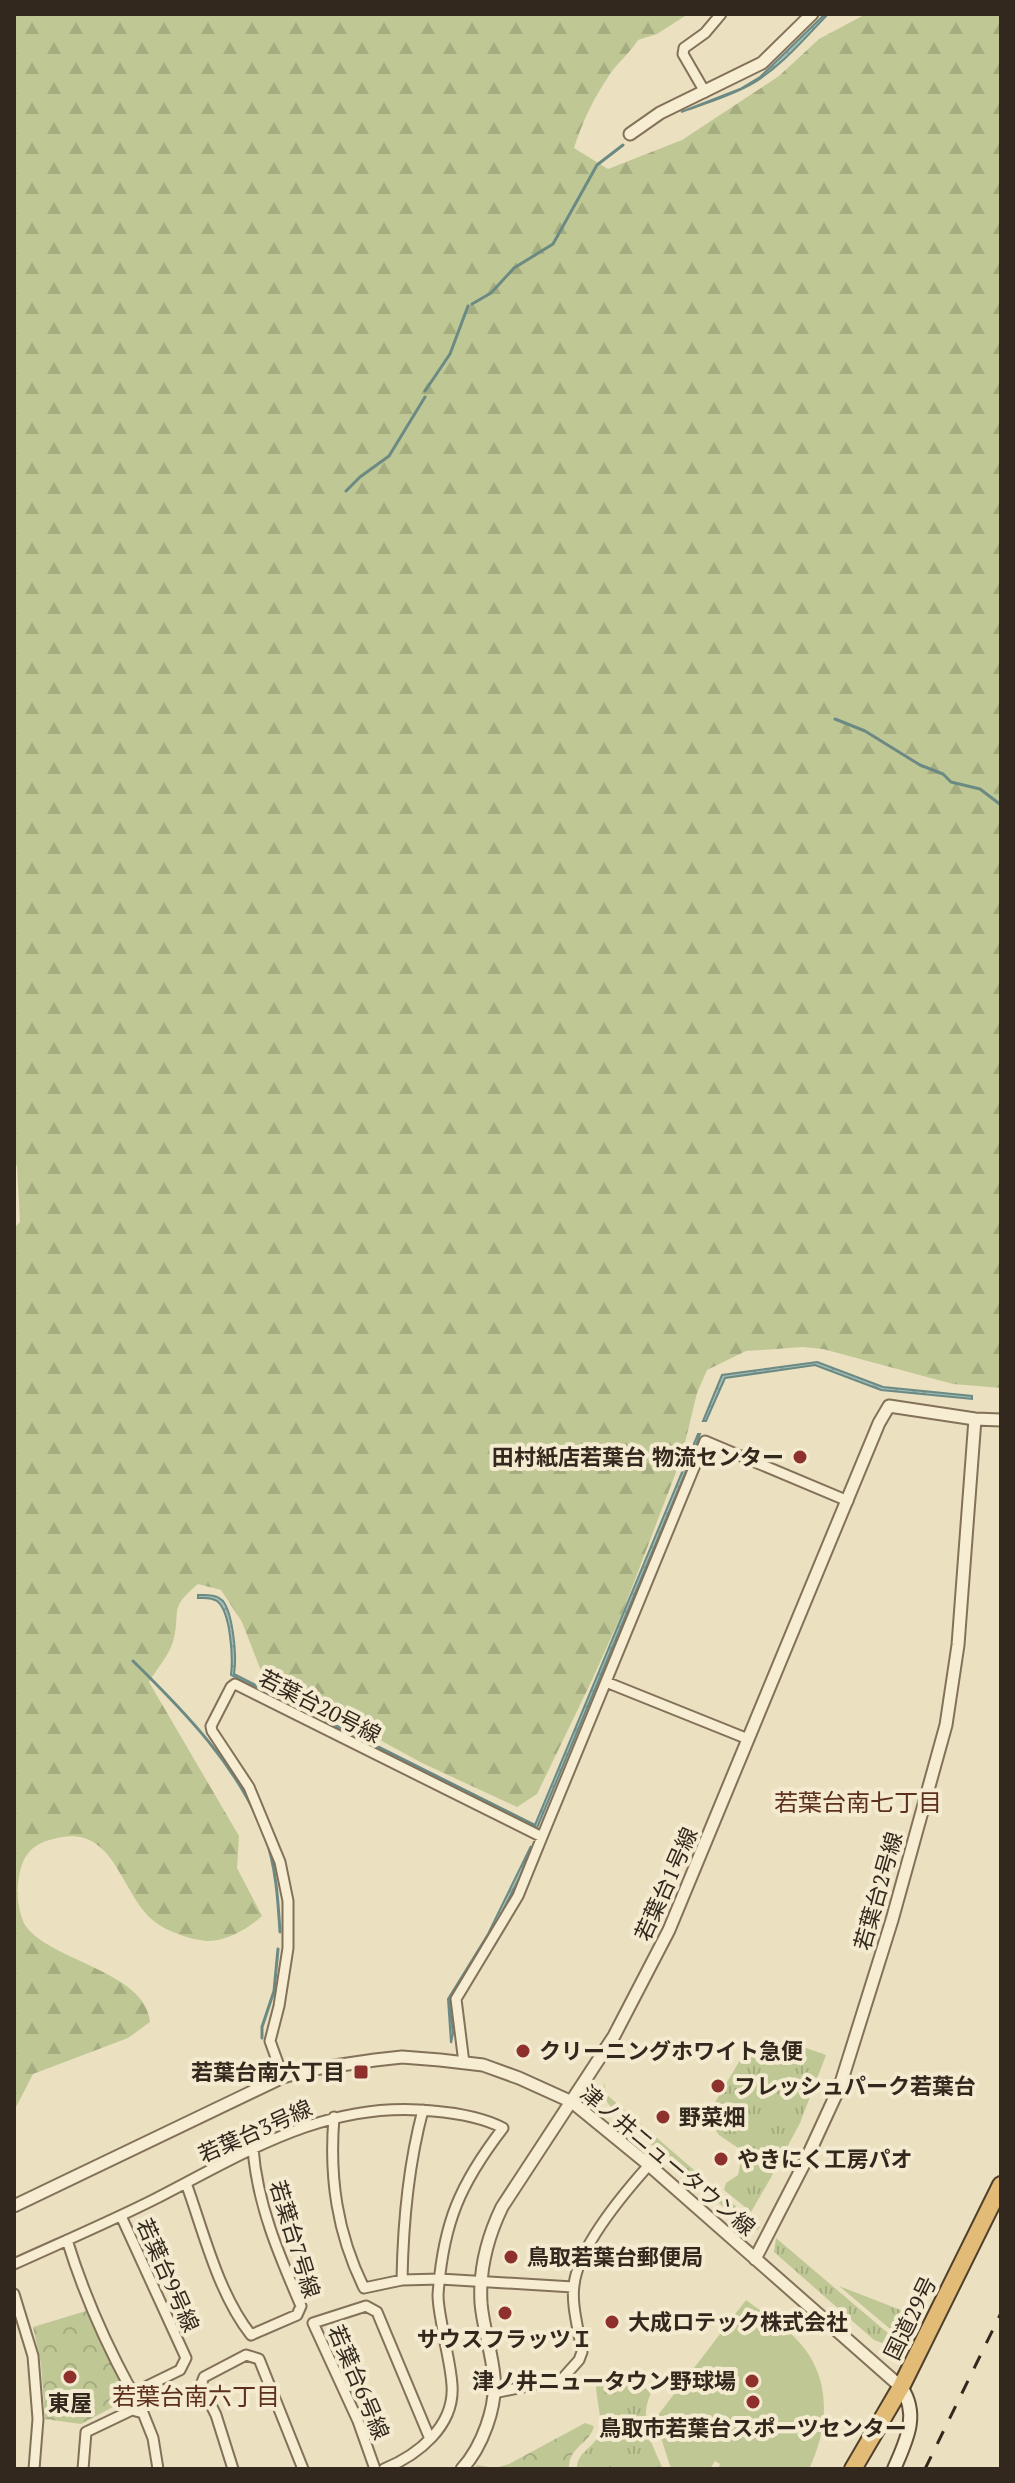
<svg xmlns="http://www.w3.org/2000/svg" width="1015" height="2483" viewBox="0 0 1015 2483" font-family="'PT Serif','Noto Sans JP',serif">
	<defs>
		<pattern id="grass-tufts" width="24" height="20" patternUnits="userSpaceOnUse" patternTransform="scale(2)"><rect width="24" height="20" fill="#bfc895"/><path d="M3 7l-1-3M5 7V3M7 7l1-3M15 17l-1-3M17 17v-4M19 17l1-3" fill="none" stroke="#a5ac80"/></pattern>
		<pattern id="forest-firs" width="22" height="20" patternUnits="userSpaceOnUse" patternTransform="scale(2)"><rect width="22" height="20" fill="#bfc895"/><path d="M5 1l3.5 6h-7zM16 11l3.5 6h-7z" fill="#a5ac80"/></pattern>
		<pattern id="park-crowns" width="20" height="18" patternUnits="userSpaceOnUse" patternTransform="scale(2)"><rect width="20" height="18" fill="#bfc895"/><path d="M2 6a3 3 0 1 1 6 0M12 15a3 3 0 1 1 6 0" fill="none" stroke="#a5ac80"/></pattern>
		<pattern id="water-waves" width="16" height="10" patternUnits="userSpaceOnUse" patternTransform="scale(2)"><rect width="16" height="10" fill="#a3bdb6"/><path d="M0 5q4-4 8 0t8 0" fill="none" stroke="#8da29c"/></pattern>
	</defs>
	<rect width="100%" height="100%" fill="#ebe0c0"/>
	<path fill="url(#grass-tufts)" d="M 806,2048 L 826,2055 L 800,2123 L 774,2172 L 719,2135 L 707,2116 L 743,2055 Z
		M 604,2082 L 606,2094 L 760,2227 L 757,2230 L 750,2230 L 615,2113 L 603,2096 Z
		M 742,2155 L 773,2174 L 751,2212 L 724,2190 L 726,2183 L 738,2175 Z
		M 776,2238 L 889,2334 L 901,2340 C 892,2347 884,2344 874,2340 L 774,2252 Z
		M 839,2286 L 911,2314 L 901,2333 L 889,2328 Z
		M 607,2376 L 614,2376 L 639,2393 L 645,2388 L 651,2393 C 638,2420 652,2444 663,2469 L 577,2469 C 576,2451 598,2447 600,2430 C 602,2416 596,2399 596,2384 Z"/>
	<path fill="url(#forest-firs)" d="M 14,14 L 688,14 L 657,34 L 638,40 C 630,53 618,62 610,74 C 594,98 583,120 574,148 L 608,169 L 682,140 L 779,76 L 819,39 L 866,14 L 1001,14 L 1001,1388 L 953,1384 L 823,1349 L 803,1347 L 746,1351 L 707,1370 L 697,1393 L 681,1459 L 623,1611 L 592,1680 L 537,1794 L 517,1807 L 422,1763 L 263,1676 L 242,1622 L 221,1590 L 198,1584 C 167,1610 182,1610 173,1642 C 169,1655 156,1670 149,1682 L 239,1836 L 237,1868 L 262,1916 C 249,1928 226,1942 207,1941 C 185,1939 156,1928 143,1910 C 115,1873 107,1820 46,1841 C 28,1848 22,1859 19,1877 C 16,1890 18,1913 25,1925 C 49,1961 146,1971 150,2022 L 128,2038 L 33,2074 L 14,2111 L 14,1228 L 20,1222 L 17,1166 L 14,1162 Z"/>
	<path fill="url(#park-crowns)" d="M 86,2311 L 123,2386 L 118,2390 L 125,2388 L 130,2398 L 81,2424 L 45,2419 L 41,2364 L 33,2327 Z
		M 585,2423 L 594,2426 C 590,2444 568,2447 569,2469 L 474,2469 L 477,2465 L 495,2468 L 509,2464 Z"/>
	<path fill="#bfc895" d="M 746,2300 C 760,2311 777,2321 790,2333 C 832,2370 831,2423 809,2469 L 718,2469 L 720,2464 L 715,2461 L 710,2469 L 671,2469 L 655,2419 Z"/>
	<path fill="url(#water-waves)" stroke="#6b8a84" stroke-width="2" d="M 825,14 L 828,14 C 804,39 780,68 750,85 C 728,97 704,104 681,112 L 740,89 L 760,77 Z
		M 817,1362 L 883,1387 L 972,1396 L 972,1399 L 881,1390 L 815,1365 L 725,1378 L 706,1421 L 703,1421 L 722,1375 Z
		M 698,1434 L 700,1434 L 692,1457 L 537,1828 L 231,1675 C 233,1658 231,1612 217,1601 C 211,1597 205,1598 198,1598 L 198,1595 C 207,1595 216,1594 223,1601 C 233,1614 237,1657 234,1674 L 535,1825 Z
		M 531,1846 L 520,1877 L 494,1928 L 449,2000 L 453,2033 L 451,2043 L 448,1999 L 488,1934 Z"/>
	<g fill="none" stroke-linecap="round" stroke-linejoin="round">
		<path stroke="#6b8a84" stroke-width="3" d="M 472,304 L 491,293 L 514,268 L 553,244 L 597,165 L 623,145
			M 425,391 L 450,354 L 468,306
			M 346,491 L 360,477 L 389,456 L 425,397
			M 835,719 L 865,731 L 920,765 L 943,774 L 951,782 L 980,789 L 1001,805
			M 133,1661 C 184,1711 239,1767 265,1836 C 276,1866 278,1900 280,1932
			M 262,2038 L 262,2027 L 274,1991 L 278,1949"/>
		<g stroke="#837159" stroke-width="13">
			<path id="minor" d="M 705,92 L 683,54 L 684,48 L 705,33 L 721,14
				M 606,1682 L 748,1739
				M 542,1837 L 705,1441 L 848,1501
				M 283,2077 L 270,2041 L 279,2006 L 288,1948 L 288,1901 L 280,1862 L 249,1787 L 212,1731 L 211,1726 L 231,1687 L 235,1684 L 542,1837 L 518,1896 L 456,1999 L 464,2063
				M 334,2117 C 329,2178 337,2233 364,2288 L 402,2280 L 440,2279 L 573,2287
				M 186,2183 C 204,2233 218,2293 251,2335 L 297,2315 L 301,2306 C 279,2255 257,2204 253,2148
				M 67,2240 C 83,2292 104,2340 130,2388 L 139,2390 L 180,2370 L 186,2358 L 121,2216
				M 14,2264 C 60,2243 107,2223 153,2200 C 243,2154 327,2099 433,2111 C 456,2113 482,2117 503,2128 C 460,2184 443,2223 438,2295 C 438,2308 442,2323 444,2337 C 447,2353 451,2369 452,2385 C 455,2426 418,2455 384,2469
				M 402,2280 C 403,2222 408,2166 423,2110
				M 14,2294 L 33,2356 L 38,2419 L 34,2469
				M 494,2393 L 562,2379 L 579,2360 L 582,2352 C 579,2331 571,2305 574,2285 C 578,2247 624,2193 649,2165
				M 83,2469 L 86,2432 L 132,2410 L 143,2413 L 153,2438 L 158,2469
				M 233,2469 L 216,2415 L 201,2385 L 204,2377 L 246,2355 L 259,2359 L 303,2469
				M 375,2469 L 358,2421 L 313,2323 L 366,2306 L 377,2312 L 430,2439"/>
		</g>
		<g stroke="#837159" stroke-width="15">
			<path id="tertiary" d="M 630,134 L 660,113 L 762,63 L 812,14
				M 14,2206 L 283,2077 L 307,2070 L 375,2060 L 402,2057 L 440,2060 L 483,2065 L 519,2078 L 572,2102 L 649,2165 L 901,2387
				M 755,2259 L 805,2162 L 840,2086 L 892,1920 L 946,1725 L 958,1645 L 975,1419
				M 462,2469 C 482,2447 497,2407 494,2377 C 492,2352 483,2328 481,2303 C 479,2268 487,2238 502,2207 L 614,2036 L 669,1930 L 879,1423 L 889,1406 L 975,1419 L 1001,1420"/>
		</g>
		<g stroke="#64523c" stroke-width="16">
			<path id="secondary" d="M 894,2469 C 906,2441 920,2415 901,2387"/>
		</g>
		<g stroke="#503f2d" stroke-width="20">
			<path id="trunk" d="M 853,2469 L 901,2387 L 1001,2185"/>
		</g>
		<use href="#minor" stroke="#f6edd2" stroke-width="9"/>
		<use href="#tertiary" stroke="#f6edd2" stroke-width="11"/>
		<use href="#secondary" stroke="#f6edd2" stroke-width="12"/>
		<use href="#trunk" stroke="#e2bc76" stroke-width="16"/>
		<path stroke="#33281d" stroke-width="3" stroke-dasharray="14 14" stroke-linecap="butt" d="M 925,2469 L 1001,2313"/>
	</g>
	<g fill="#8e312d" stroke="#f3eacf" stroke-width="3">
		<circle cx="800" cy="1457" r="8"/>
		<circle cx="523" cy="2051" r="8"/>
		<rect x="353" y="2064" width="16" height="16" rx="4"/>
		<circle cx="718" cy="2086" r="8"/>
		<circle cx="663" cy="2117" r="8"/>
		<circle cx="721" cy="2159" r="8"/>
		<circle cx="511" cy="2257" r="8"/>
		<circle cx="505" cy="2313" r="8"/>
		<circle cx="612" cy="2322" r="8"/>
		<circle cx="70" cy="2377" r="8"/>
		<circle cx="752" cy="2381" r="8"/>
		<circle cx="753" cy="2402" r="8"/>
	</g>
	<g text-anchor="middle" stroke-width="8" stroke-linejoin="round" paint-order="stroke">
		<g font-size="22" font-weight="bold" fill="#33281d" stroke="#f3eacf" text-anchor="start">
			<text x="784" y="1465" text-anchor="end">田村紙店若葉台 物流センター</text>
			<text x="539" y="2059">クリーニングホワイト急便</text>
			<text x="345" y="2080" text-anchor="end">若葉台南六丁目</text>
			<text x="734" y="2094">フレッシュパーク若葉台</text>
			<text x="679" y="2125">野菜畑</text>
			<text x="737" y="2167">やきにく工房パオ</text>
			<text x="527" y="2265">鳥取若葉台郵便局</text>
			<text x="628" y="2330">大成ロテック株式会社</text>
			<text x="505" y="2347" text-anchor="middle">サウスフラッツＩ</text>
			<text x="736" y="2389" text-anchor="end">津ノ井ニュータウン野球場</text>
			<text x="70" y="2411" text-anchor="middle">東屋</text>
			<text x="753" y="2436" text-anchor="middle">鳥取市若葉台スポーツセンター</text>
		</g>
		<g font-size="22" fill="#33281d" stroke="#f3eacf">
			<text transform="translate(320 1706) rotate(27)" y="8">若葉台20号線</text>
			<text transform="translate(666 1884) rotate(-66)" y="8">若葉台1号線</text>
			<text transform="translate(878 1891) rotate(-74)" y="8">若葉台2号線</text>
			<text transform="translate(255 2131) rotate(-24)" y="8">若葉台3号線</text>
			<text transform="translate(668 2160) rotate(40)" y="8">津ノ井ニュータウン線</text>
			<text transform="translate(295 2239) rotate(73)" y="8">若葉台7号線</text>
			<text transform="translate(168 2275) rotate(66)" y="8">若葉台9号線</text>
			<text transform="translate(910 2318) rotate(-64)" y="8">国道29号</text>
			<text transform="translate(359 2382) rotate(67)" y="8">若葉台6号線</text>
		</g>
		<g font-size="24" fill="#5d2f1f" stroke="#f3eacf">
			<text x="858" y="1811">若葉台南七丁目</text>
			<text x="196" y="2405">若葉台南六丁目</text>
		</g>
	</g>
	<rect width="1015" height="2483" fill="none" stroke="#33281d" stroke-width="32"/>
</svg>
